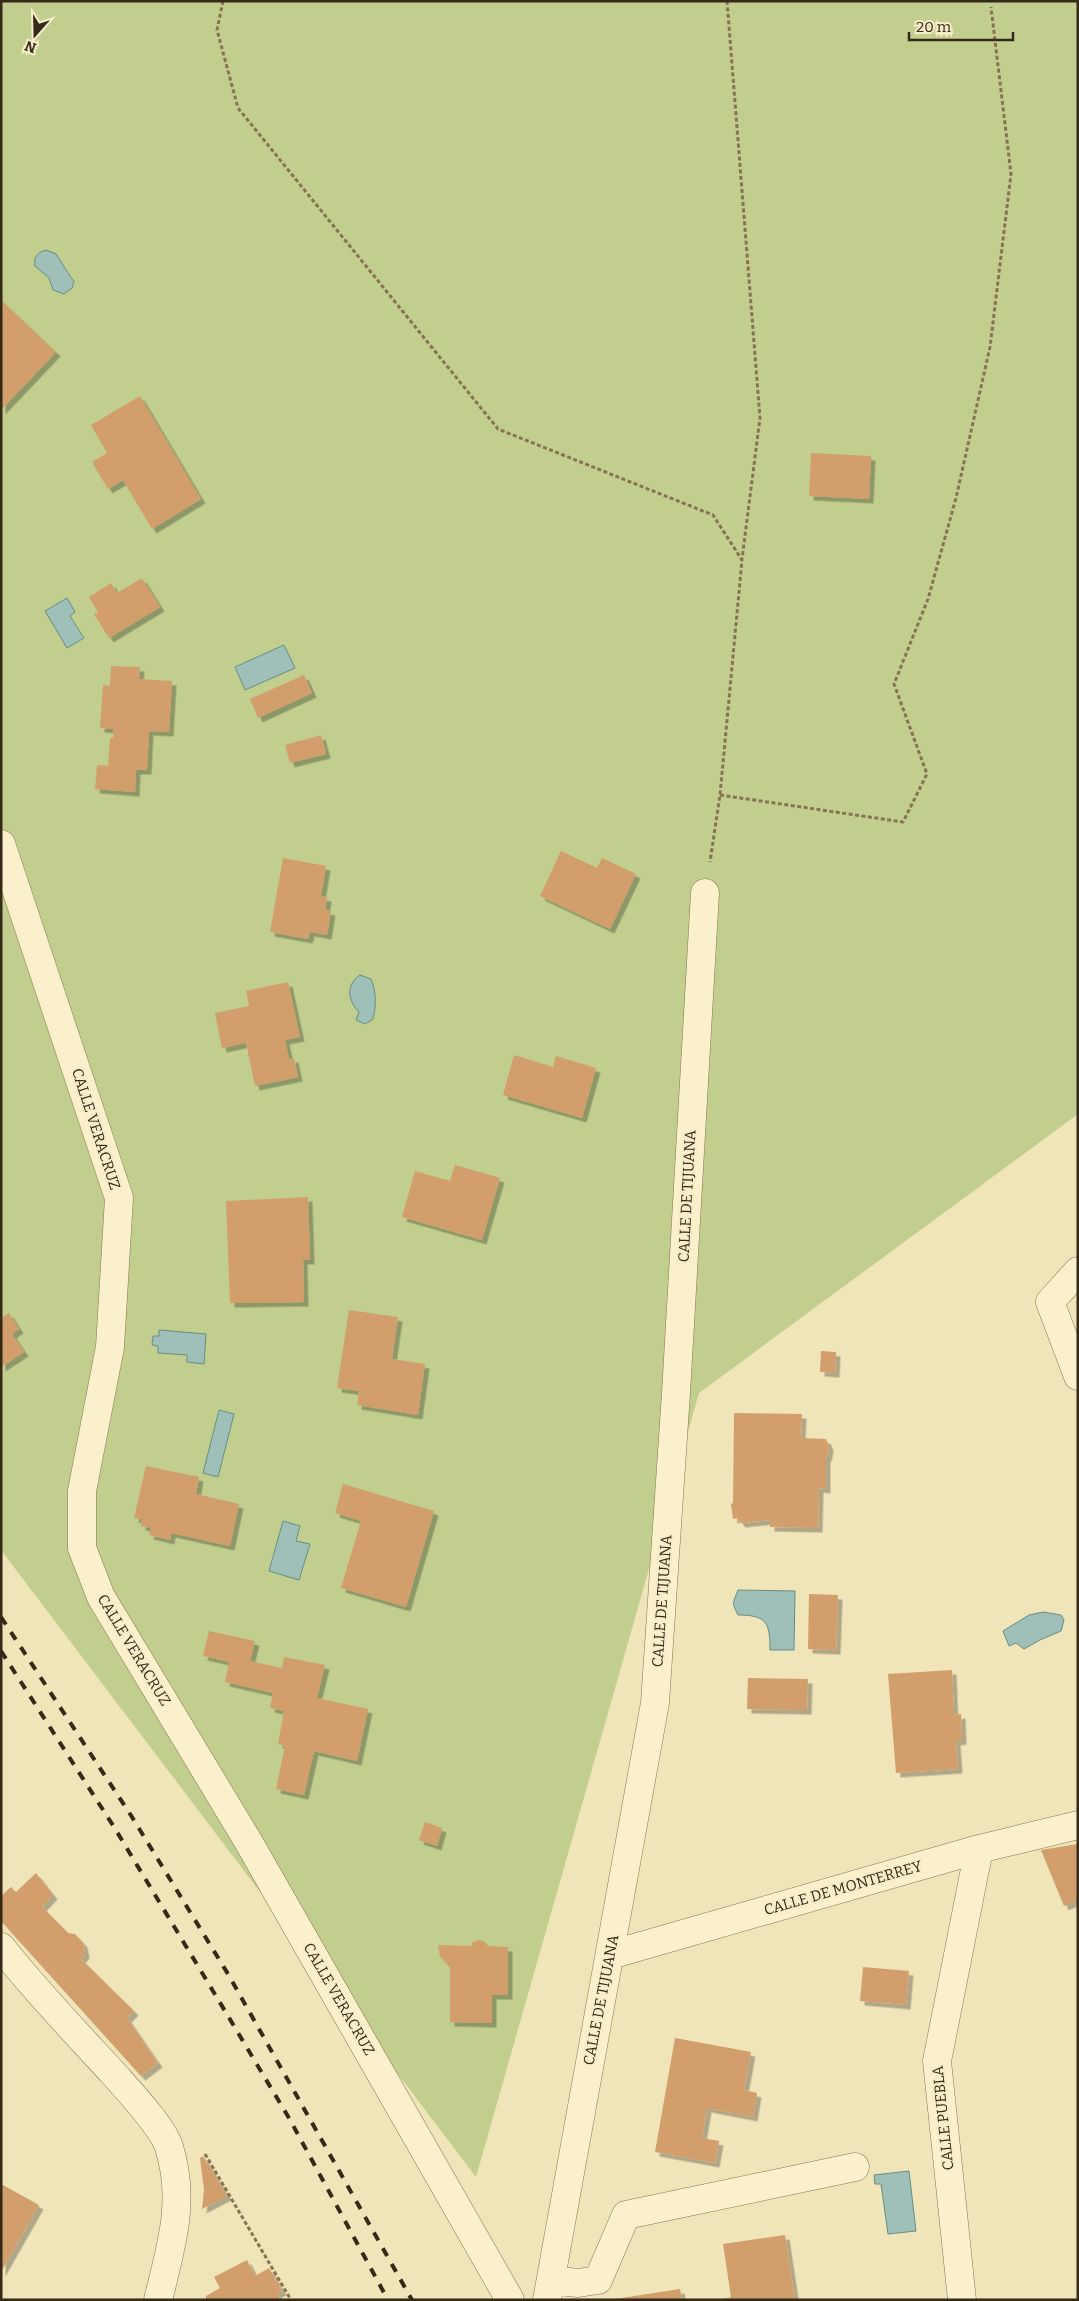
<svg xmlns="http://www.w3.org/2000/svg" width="1079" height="2301" viewBox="0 0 1079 2301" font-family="Bitter,serif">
	<defs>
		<filter id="shadow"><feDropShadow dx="4.5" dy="4.5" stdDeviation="0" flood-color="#0004"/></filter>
	</defs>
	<rect width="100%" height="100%" fill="#f0e4b9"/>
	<path fill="#c1ce8d" d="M 1,1 L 1078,1 L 1078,1114 L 699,1393 L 476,2177 L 1,1550 Z"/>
	<path fill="#9ec0b8" stroke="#668d86" d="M 46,250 L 56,254 L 74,282 L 72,288 L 64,294 L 53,290 L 49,278 L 35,266 C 33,257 38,252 46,250 Z
		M 67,598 L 75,612 L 70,616 L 84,638 L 67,648 L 45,611 Z
		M 284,645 L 295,668 L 245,690 L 235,667 Z
		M 360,975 L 371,979 C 376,989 377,1010 372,1020 L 365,1024 L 356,1020 L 359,1012 C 348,1001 345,985 360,975 Z
		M 159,1330 L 206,1334 L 204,1364 L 187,1362 L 187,1355 L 158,1353 L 158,1346 L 152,1345 L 153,1336 L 159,1336 Z
		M 219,1410 L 234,1414 L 218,1477 L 203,1473 Z
		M 283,1521 L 300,1526 L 296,1541 L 310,1544 L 299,1580 L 269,1571 Z
		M 738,1590 L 795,1591 L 794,1650 L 770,1650 C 770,1623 767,1615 738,1615 C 731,1601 733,1604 738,1590 Z
		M 1043,1612 L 1061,1615 L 1064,1620 L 1061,1631 L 1040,1640 L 1024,1649 L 1016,1643 L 1009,1646 L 1003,1631 L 1029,1615 Z
		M 909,2171 L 916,2231 L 888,2234 L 881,2184 L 875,2184 L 874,2175 Z"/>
	<path fill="#d19e6c" filter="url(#shadow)" d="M 1,300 L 56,352 L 1,410 Z
		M 140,396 L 201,499 L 152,529 L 123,480 L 108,489 L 92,462 L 107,453 L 91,425 Z
		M 811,453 L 871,456 L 869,499 L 809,496 Z
		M 142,578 L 160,607 L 109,638 L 94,614 L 98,612 L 89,597 L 111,583 L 117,593 Z
		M 111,666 L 140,667 L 139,679 L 172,681 L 169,732 L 149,731 L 147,770 L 136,770 L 135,792 L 95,789 L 97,765 L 108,766 L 110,738 L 113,738 L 114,729 L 100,728 L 103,685 L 110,686 Z
		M 304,675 L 312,693 L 258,718 L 250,699 Z
		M 321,735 L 326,754 L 290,763 L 285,745 Z
		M 561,851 L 597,868 L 602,858 L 636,874 L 610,929 L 540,896 Z
		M 283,858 L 326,866 L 321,896 L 327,897 L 325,910 L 331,911 L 327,935 L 310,932 L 308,939 L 270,932 Z
		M 288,982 L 300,1037 L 285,1040 L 289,1059 L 294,1058 L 298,1077 L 255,1086 L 246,1043 L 222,1048 L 215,1013 L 249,1006 L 246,991 Z
		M 514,1055 L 553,1067 L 556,1056 L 596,1068 L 582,1118 L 503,1095 Z
		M 455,1165 L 500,1178 L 482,1240 L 402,1217 L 415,1171 L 450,1181 Z
		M 308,1197 L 310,1260 L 303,1260 L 304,1302 L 230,1303 L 226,1201 Z
		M 349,1310 L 398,1317 L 392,1359 L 425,1364 L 418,1415 L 357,1405 L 359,1391 L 337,1388 Z
		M 9,1313 L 19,1329 L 12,1334 L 24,1352 L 1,1367 L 1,1318 Z
		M 821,1351 L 836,1352 L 835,1373 L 820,1372 Z
		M 734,1413 L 802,1414 L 801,1438 L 826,1439 L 829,1446 L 828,1454 L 826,1458 L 826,1489 L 819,1488 L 818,1528 L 770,1527 L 770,1520 L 741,1523 L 737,1518 L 733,1519 L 731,1504 L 733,1503 Z
		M 146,1466 L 199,1477 L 196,1494 L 239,1504 L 230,1546 L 171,1533 L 170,1540 L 149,1535 L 151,1528 L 141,1526 L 142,1519 L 134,1518 Z
		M 343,1484 L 434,1511 L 406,1607 L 341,1588 L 361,1521 L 335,1513 Z
		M 809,1594 L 838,1595 L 836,1650 L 808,1649 Z
		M 209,1631 L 255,1641 L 250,1661 L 282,1668 L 284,1657 L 325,1665 L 317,1698 L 368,1709 L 357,1761 L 314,1751 L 304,1795 L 276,1789 L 285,1746 L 278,1744 L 284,1711 L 270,1708 L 273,1693 L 225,1682 L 229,1662 L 203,1656 Z
		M 952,1670 L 954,1715 L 961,1714 L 962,1740 L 956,1741 L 958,1769 L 896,1773 L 888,1674 Z
		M 748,1678 L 808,1679 L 807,1710 L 747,1709 Z
		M 425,1822 L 442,1828 L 437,1846 L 419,1840 Z
		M 1078,1844 L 1078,1900 L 1064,1906 L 1041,1850 Z
		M 36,1873 L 53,1895 L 42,1907 L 68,1933 L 75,1934 L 83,1943 L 85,1954 L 81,1959 L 134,2011 L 127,2018 L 158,2063 L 141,2076 L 1,1921 L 1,1896 L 11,1887 L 16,1892 Z
		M 479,1940 L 485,1942 L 488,1946 L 508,1947 L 508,1995 L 492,1995 L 492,2023 L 450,2022 L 450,1967 L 440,1957 L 438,1945 L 471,1946 L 473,1942 Z
		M 863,1967 L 909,1971 L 906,2005 L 860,2001 Z
		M 675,2038 L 751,2052 L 744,2090 L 757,2093 L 753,2117 L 707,2108 L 702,2138 L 719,2141 L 715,2163 L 655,2152 Z
		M 203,2156 L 227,2196 L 202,2209 L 204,2190 L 200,2158 Z
		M 1,2184 L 39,2205 L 1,2272 Z
		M 785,2235 L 795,2300 L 722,2300 L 731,2297 L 723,2244 Z
		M 247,2260 L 255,2276 L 269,2268 L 282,2291 L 277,2293 L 281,2300 L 206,2300 L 206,2296 L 220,2288 L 214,2277 Z
		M 680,2289 L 682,2300 L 615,2300 L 615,2299 Z"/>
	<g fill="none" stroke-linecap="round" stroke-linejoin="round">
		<g stroke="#877353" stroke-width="29">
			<path id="minor" d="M 1,844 L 119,1198 L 110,1347 L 82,1491 L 82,1548 L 101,1597 L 248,1841 L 510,2300
				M 1078,1271 L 1050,1302 L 1078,1376
				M 1,1947 C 36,1991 74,2031 112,2072 C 127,2089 163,2127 169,2147 C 186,2201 171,2247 158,2300
				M 610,1955 L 979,1849 L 1078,1825
				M 551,2280 L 578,2283 L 598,2280 L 626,2215 L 855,2167
				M 547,2300 L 655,1703 L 676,1393 L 705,893
				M 962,2300 L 937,2061 L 979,1849"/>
		</g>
		<path stroke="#877353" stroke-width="3" stroke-dasharray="4 2.5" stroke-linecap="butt" d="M 223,1 L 217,30 L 238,108 L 498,429 L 713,515 L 742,560 L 720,795 L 710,862
			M 727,1 L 760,418 L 742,559
			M 720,795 L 903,822 L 927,774 L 894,684 L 928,599 L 956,498 L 990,347 L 1011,174 L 991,7
			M 205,2154 L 291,2300"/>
		<use href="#minor" stroke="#fbf0cc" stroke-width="28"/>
		<path stroke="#352919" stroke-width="4" stroke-dasharray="9 9" stroke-linecap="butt" d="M 1,1617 L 132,1817 L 228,1974 L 412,2300
			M 1,1651 L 114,1827 L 210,1986 L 289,2118 L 388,2300"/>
	</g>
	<g text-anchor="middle" stroke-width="4.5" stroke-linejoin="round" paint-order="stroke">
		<g font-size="15" fill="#352919" stroke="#f7edc9">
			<text transform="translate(96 1129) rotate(72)" y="5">CALLE VERACRUZ</text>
			<text transform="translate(687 1196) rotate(-87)" y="5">CALLE DE TIJUANA</text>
			<text transform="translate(662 1601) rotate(-86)" y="5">CALLE DE TIJUANA</text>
			<text transform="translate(134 1650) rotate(59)" y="5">CALLE VERACRUZ</text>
			<text transform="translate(843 1888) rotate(-16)" y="5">CALLE DE MONTERREY</text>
			<text transform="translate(339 1999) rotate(60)" y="5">CALLE VERACRUZ</text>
			<text transform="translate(601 2000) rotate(-79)" y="5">CALLE DE TIJUANA</text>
			<text transform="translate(943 2118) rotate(-96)" y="5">CALLE PUEBLA</text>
		</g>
	</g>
	<rect width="1079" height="2301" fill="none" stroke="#352919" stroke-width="5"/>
	<g transform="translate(35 35) rotate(200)" stroke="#f7edc9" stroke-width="4" paint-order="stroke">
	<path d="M0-4L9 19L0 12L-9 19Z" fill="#352919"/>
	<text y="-8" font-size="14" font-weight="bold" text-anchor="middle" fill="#352919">N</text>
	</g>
	<path d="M909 32v8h104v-8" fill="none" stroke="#352919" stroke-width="2.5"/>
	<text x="916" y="32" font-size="15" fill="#352919" stroke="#f7edc9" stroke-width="4" paint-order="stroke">20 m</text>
</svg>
